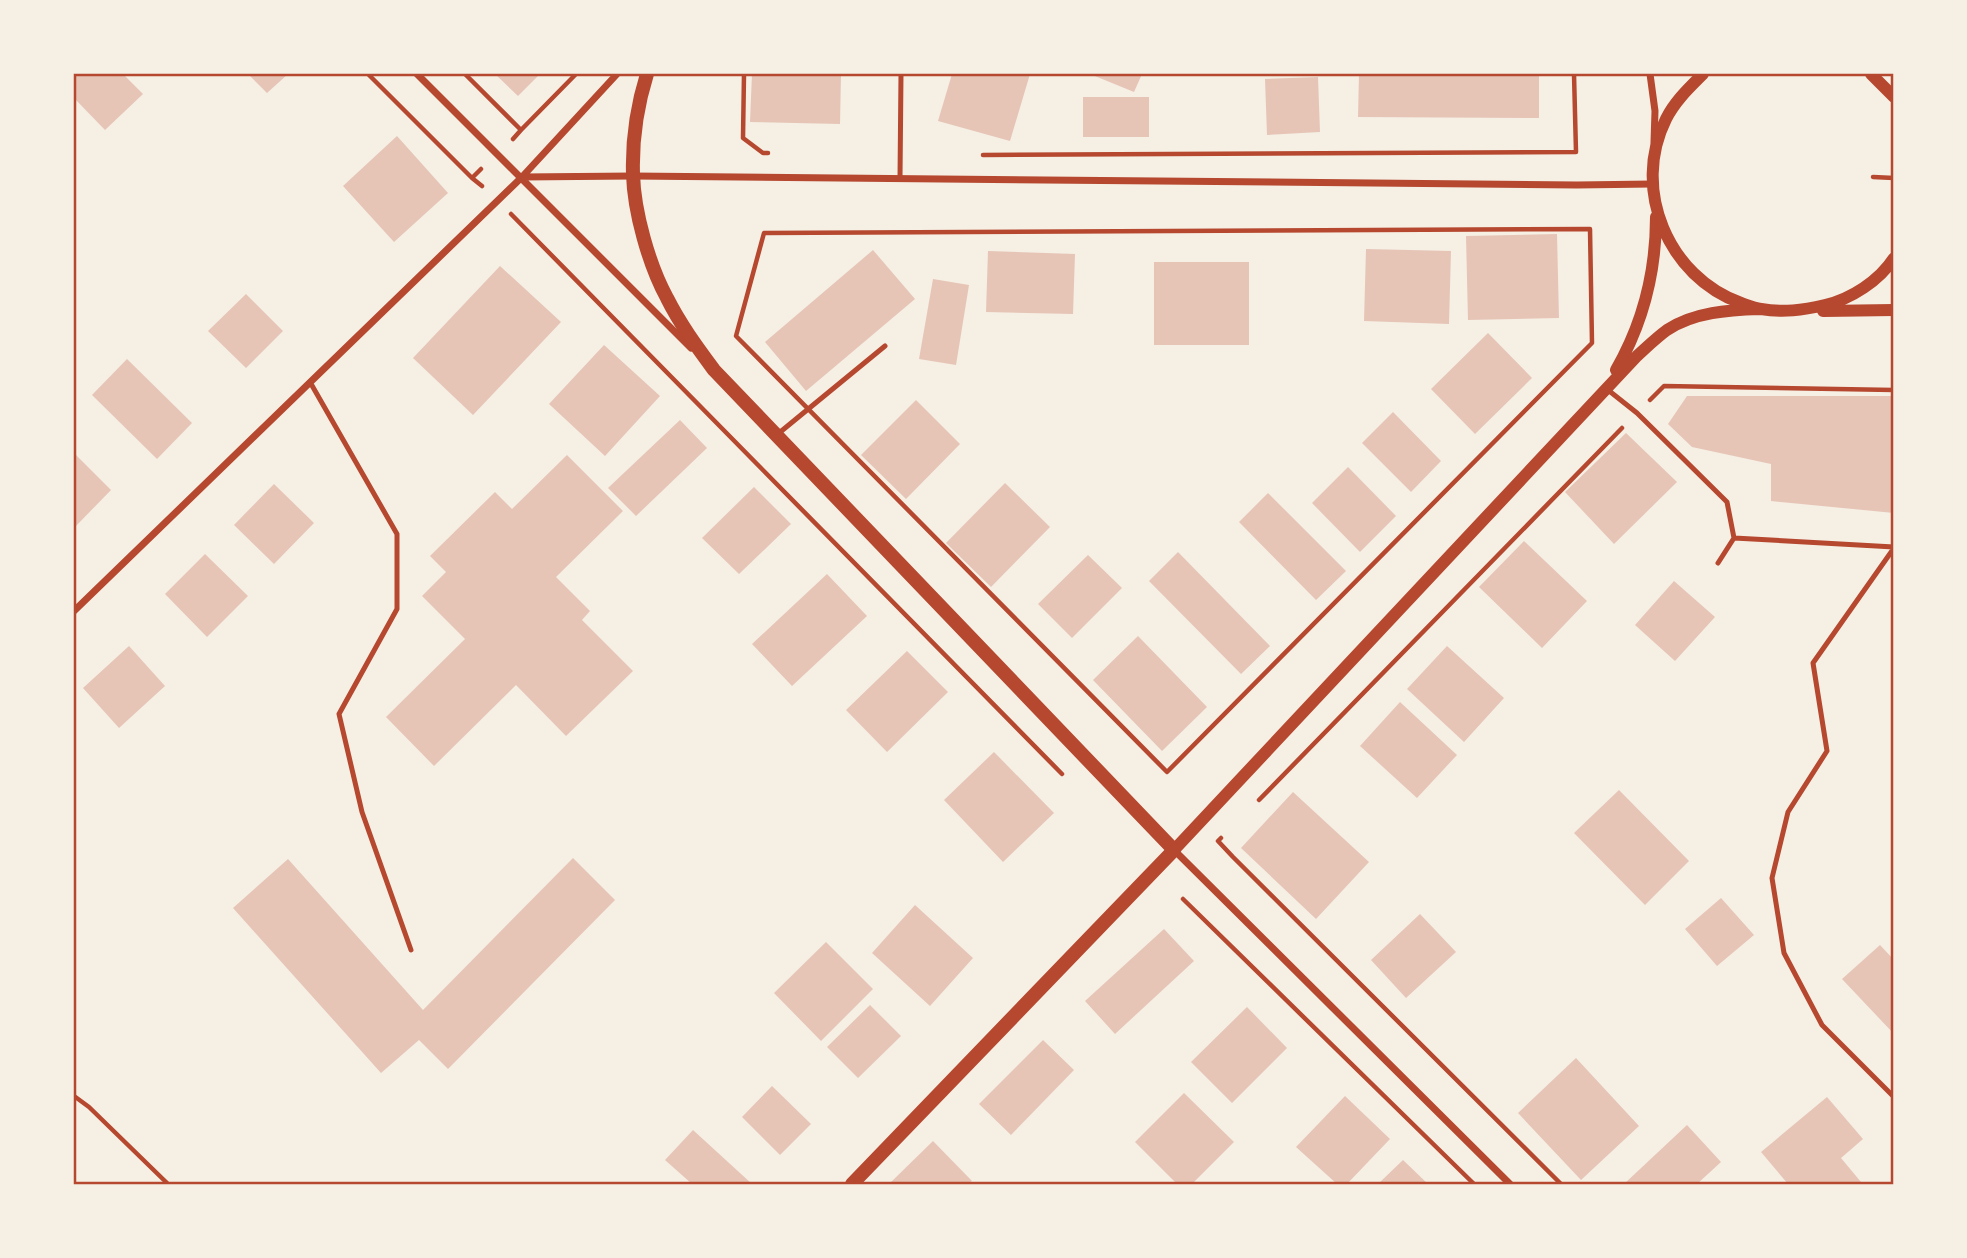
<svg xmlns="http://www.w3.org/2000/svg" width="1967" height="1258" viewBox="0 0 1967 1258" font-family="Roboto,sans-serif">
	<rect width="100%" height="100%" fill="#f6efe4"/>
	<path fill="#e6c5b7" d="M 76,74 L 123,74 L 143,94 L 105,130 L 74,98 L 74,76 Z
		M 248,74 L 288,74 L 267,93 Z
		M 495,74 L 540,74 L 518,96 Z
		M 752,74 L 841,74 L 840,124 L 750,122 Z
		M 952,74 L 1030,74 L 1010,141 L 938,121 Z
		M 1090,74 L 1142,74 L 1134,92 Z
		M 1359,74 L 1539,74 L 1539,118 L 1358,117 Z
		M 1318,77 L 1320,132 L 1267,135 L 1265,79 Z
		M 1083,97 L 1149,97 L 1149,137 L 1083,137 Z
		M 397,136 L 448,193 L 394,242 L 343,186 Z
		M 1557,234 L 1559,318 L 1468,320 L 1466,236 Z
		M 1366,249 L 1451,251 L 1449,324 L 1364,321 Z
		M 873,250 L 915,299 L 806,391 L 765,342 Z
		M 988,251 L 1075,254 L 1073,314 L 986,312 Z
		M 1154,262 L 1249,262 L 1249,345 L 1154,345 Z
		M 500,266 L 561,322 L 473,415 L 413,358 Z
		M 933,279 L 969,285 L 956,365 L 919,359 Z
		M 246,294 L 283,331 L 246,368 L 208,331 Z
		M 1488,333 L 1532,378 L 1475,434 L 1431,389 Z
		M 604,345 L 660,396 L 605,456 L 549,404 Z
		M 127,359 L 192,423 L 157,459 L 92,395 Z
		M 1687,396 L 1894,396 L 1894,513 L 1771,501 L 1771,464 L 1692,447 L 1668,424 Z
		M 916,400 L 960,444 L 906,499 L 861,455 Z
		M 1393,412 L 1441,461 L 1411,492 L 1362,443 Z
		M 680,420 L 707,448 L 636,516 L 608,488 Z
		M 1626,433 L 1677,482 L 1614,544 L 1565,492 Z
		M 74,453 L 111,490 L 74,528 Z
		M 567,455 L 623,511 L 556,577 L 590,611 L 582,620 L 633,671 L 566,736 L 516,685 L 434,766 L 386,717 L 465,639 L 422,596 L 446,572 L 430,556 L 495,492 L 512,509 Z
		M 1348,467 L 1396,516 L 1360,552 L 1312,503 Z
		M 1005,483 L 1050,527 L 991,587 L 946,543 Z
		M 274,484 L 314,523 L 274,564 L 234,525 Z
		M 754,487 L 791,524 L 739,574 L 702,538 Z
		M 1268,493 L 1346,571 L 1316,600 L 1239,522 Z
		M 1524,541 L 1587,601 L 1542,648 L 1479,587 Z
		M 1178,552 L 1270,646 L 1241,674 L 1149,581 Z
		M 205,554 L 248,596 L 207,637 L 165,594 Z
		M 1088,555 L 1122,588 L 1072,638 L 1038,604 Z
		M 827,574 L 867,616 L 792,686 L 752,644 Z
		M 1674,581 L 1715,617 L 1675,661 L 1635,625 Z
		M 1138,636 L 1207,707 L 1162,751 L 1093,680 Z
		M 129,646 L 165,686 L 119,728 L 83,688 Z
		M 1447,646 L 1504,698 L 1464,742 L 1407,689 Z
		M 907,651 L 948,692 L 887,752 L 846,710 Z
		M 1400,702 L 1457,755 L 1417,798 L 1360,746 Z
		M 994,752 L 1054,813 L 1003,862 L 944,800 Z
		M 1619,790 L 1689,861 L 1645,905 L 1574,833 Z
		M 1293,792 L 1369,862 L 1316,919 L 1241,848 Z
		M 573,858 L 615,900 L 448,1069 L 419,1040 L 381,1073 L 233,908 L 288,859 L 423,1010 Z
		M 1721,898 L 1754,935 L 1717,966 L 1685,929 Z
		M 915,905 L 973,958 L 930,1006 L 872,953 Z
		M 1420,914 L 1456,952 L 1406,998 L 1371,960 Z
		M 1164,929 L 1194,961 L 1115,1034 L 1085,1001 Z
		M 826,942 L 873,989 L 821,1041 L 774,993 Z
		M 1880,945 L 1894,960 L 1894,1034 L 1842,979 Z
		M 870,1005 L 901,1036 L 858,1078 L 827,1047 Z
		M 1247,1007 L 1287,1048 L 1232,1103 L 1191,1062 Z
		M 1043,1040 L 1074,1070 L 1011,1135 L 979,1104 Z
		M 1576,1058 L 1639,1126 L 1581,1180 L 1518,1113 Z
		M 772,1086 L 811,1124 L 780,1155 L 742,1117 Z
		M 1184,1093 L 1234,1142 L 1192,1184 L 1177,1184 L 1135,1142 Z
		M 1345,1096 L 1390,1139 L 1347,1184 L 1337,1184 L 1296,1147 Z
		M 1827,1097 L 1863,1139 L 1841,1158 L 1861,1182 L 1858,1184 L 1788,1184 L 1761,1152 Z
		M 1687,1125 L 1721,1162 L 1697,1184 L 1624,1184 Z
		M 693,1130 L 752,1184 L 692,1184 L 665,1160 Z
		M 933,1141 L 972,1181 L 967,1184 L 889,1184 Z
		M 1403,1160 L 1428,1184 L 1378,1184 Z"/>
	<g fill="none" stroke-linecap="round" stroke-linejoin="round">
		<path stroke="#b5482f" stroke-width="4.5" d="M 368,74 L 472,178 L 481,169
			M 465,74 L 521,130 L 576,74
			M 744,74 L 743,138 L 763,153 L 768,153
			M 513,139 L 521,130
			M 983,155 L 1576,152 L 1574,74
			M 1873,177 L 1894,178
			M 472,178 L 482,186
			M 511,214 L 1062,774
			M 1590,229 L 1592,343 L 1167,772 L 736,336 L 764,233 Z
			M 1650,400 L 1664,386 L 1894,390
			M 1259,800 L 1622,428
			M 1221,838 L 1218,841 L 1233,857 L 1561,1184
			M 1183,899 L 1474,1184
			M 74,1096 L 89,1107 L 168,1184"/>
		<path stroke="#b5482f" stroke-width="5" d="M 900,178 L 901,74
			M 310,382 L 397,534 L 397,609 L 339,714 L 362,812 L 411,950
			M 1608,390 L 1637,413 L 1727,502 L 1734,538 L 1718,563
			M 779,433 L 885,346
			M 1734,538 L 1894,547
			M 1894,548 L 1813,663 L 1827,751 L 1788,812 L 1772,878 L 1784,953 L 1822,1025 L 1894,1097"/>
		<path stroke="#b5482f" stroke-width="7" d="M 417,74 L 691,348
			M 1650,74 L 1655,111 L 1654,142
			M 522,177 L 633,176 L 1577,185 L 1652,184
			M 74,611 L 522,177 L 617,74
			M 1174,850 L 1510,1184"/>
		<path stroke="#b5482f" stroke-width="12" d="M 1703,74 C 1689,88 1675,101 1666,119 C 1631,189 1668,277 1741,303 C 1747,305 1754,308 1761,309 C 1783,313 1803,310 1825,305 C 1851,299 1879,281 1894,258
			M 1871,74 L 1894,97
			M 1823,311 L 1894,310
			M 1616,370 C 1643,323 1656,270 1656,217
			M 1174,850 L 1637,356 C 1647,347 1656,338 1667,330 C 1694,312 1729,310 1760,309"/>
		<path stroke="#b5482f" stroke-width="14" d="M 647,74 C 637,106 632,140 633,174 C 634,212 649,265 667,298 C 680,324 697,347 714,370 L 1174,850 L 852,1184"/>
	</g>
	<rect width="1967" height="1258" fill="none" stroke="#f6efe4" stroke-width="150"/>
	<rect x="75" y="75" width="1817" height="1108" fill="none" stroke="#b5482f" stroke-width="2.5"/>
</svg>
